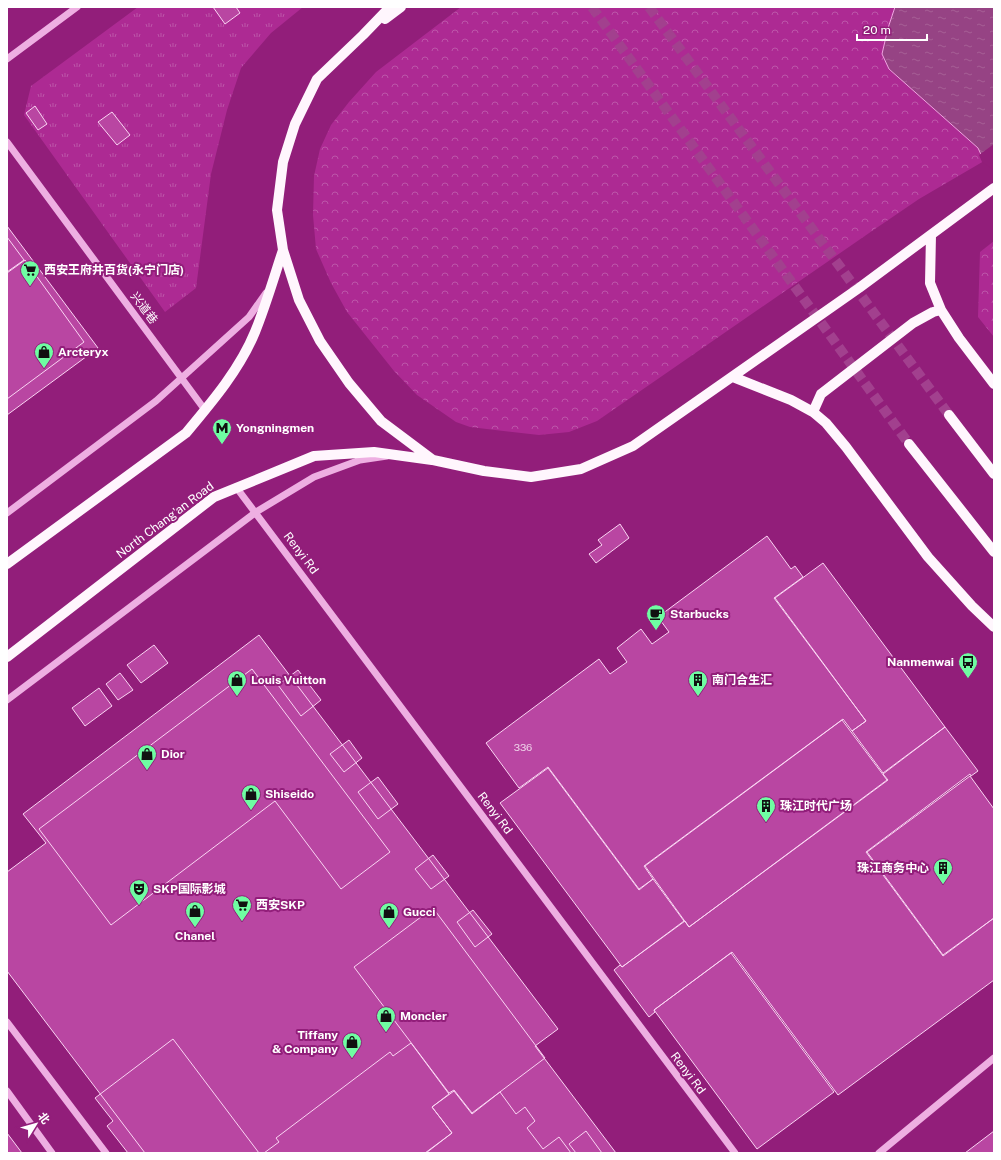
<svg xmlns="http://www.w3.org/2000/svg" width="1001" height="1160" viewBox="0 0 1001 1160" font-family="'Public Sans','Noto Sans SC',sans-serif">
	<defs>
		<pattern id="grass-tufts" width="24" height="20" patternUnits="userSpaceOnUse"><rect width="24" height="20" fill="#ad2a93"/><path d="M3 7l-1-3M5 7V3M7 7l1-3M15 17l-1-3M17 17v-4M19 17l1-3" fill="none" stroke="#bd55a9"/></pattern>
		<pattern id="park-crowns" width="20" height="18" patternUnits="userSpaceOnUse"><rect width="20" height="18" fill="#ad2a93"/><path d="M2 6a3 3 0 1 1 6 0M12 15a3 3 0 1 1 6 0" fill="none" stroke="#bd55a9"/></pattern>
		<pattern id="water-ripples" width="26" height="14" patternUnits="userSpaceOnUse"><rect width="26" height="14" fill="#964384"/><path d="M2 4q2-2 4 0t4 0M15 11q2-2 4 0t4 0" fill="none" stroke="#a65f96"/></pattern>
	</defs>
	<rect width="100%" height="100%" fill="#921e7a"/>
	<path fill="url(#grass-tufts)" d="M 138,7 L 303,7 L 271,33 L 241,68 L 227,110 L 211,174 L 196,288 L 165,312 L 24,115 L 31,86 Z"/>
	<path fill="url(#park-crowns)" d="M 461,7 L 895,7 L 888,28 L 889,69 L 978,148 L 984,161 L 919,199 L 872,231 L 597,421 L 569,432 L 539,435 L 470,427 L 456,422 L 417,395 L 394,371 L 347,312 L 331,283 L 316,249 L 313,215 L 314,176 L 320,149 L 331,125 L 349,102 L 376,72 Z
		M 994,241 L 994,337 L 978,317 L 980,252 Z"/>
	<path fill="url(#water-ripples)" stroke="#f0a3e1" d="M 895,7 L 994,7 L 994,168 L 984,161 L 978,148 L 889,69 L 882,54 L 888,28 Z"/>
	<path fill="#921e7a" d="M 994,144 L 994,170 L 982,162 L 979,155 Z"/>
	<path fill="#b946a2" stroke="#fad5f3" d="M 213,7 L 236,7 L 240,13 L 225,24 Z
		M 35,106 L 47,124 L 38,130 L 26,113 Z
		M 112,112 L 130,135 L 117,145 L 98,122 Z
		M 7,226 L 98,348 L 7,415 Z
		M 7,237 L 24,260 L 7,272 Z
		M 25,260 L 84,342 L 7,399 L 7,273 Z
		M 620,524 L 629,538 L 596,563 L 589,554 L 602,545 L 598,540 Z
		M 767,536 L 791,569 L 795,566 L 803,577 L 774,598 L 866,721 L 852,731 L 843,719 L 644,866 L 653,879 L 639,889 L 548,767 L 519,788 L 486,743 L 599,659 L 610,674 L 627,662 L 617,648 L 641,629 L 652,644 L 669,632 L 658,617 Z
		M 823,563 L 945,727 L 883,773 L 852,731 L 866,721 L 775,598 Z
		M 259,635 L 558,1029 L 535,1046 L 616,1153 L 145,1153 L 7,971 L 7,872 L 46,843 L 23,814 Z
		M 154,645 L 168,663 L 141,683 L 127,665 Z
		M 252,669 L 390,852 L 341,889 L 275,801 L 111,925 L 39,829 Z
		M 298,670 L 321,700 L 301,716 L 278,685 Z
		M 120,673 L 133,690 L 118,700 L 106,684 Z
		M 99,688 L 112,706 L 85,726 L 72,708 Z
		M 842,720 L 887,780 L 689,927 L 645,866 Z
		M 945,727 L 978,771 L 971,776 L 970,774 L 866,852 L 943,956 L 994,918 L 994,980 L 838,1095 L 732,952 L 654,1010 L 655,1012 L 649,1017 L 614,970 L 620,965 L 622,967 L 685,921 L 689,927 L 888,780 L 883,774 Z
		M 349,740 L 362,758 L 344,772 L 330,754 Z
		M 548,768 L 639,890 L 653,879 L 684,921 L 622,967 L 500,803 Z
		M 970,776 L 994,809 L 994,918 L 943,955 L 867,852 Z
		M 378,777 L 398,804 L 378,819 L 358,792 Z
		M 433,855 L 449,876 L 431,889 L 415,869 Z
		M 433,908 L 545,1058 L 472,1113 L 454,1090 L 449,1093 L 354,967 Z
		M 473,910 L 492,934 L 475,947 L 457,922 Z
		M 731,953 L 834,1092 L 757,1149 L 654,1010 Z
		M 173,1039 L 259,1153 L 128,1153 L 107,1126 L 113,1121 L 95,1098 Z
		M 411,1043 L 449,1094 L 432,1107 L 452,1133 L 425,1153 L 264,1153 L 279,1142 L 276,1138 L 390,1052 L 393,1056 Z
		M 454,1091 L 472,1114 L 500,1092 L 516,1114 L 525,1107 L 535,1121 L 527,1128 L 543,1149 L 559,1137 L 571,1153 L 426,1153 L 452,1133 L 432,1107 Z
		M 586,1131 L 602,1153 L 576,1153 L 569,1144 Z
		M 994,1131 L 994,1153 L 965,1153 Z
		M 7,1133 L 22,1153 L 7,1153 Z"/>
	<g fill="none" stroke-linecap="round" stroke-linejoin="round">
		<path stroke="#a2408e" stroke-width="10" stroke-dasharray="10 5" stroke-linecap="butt" d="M 592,7 L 909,444
			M 649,7 L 949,415"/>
		<path stroke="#eeafe2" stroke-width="7" d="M 7,59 L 77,7
			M 7,142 L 205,410
			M 236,487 L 735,1153
			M 7,513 L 156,401 L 249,317 L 266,293
			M 7,700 L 256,512 L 314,477 L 360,460 L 387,456
			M 7,1022 L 106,1153
			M 7,1091 L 52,1153
			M 879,1153 L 994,1058"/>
		<path stroke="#fff6fd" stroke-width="10" d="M 390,7 L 363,35 L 317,79 L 295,124 L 283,162 L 277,210 L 283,250 L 299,300 L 320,341 L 349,383 L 381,421 L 433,460 L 484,471 L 531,477 L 581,469 L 633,446 L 859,288 L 994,188
			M 385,19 L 401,7
			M 931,235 L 930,283 L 941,310 L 959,338 L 994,384
			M 733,377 L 791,400 L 813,412 L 826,423 L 846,447 L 928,557 L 972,606 L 994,627
			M 813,412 L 821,394 L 913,323 L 933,312 L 941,310
			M 949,415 L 994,474
			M 909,444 L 994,552
			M 7,564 L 186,433 C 212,402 240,369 255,332 C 266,305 274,277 283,250
			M 7,657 L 214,497 L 314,456 L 374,452 L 432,460"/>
	</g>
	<defs>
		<g id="supermarket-pin" transform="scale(1)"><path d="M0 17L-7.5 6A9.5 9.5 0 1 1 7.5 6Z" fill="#6ffda2" stroke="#921e7a"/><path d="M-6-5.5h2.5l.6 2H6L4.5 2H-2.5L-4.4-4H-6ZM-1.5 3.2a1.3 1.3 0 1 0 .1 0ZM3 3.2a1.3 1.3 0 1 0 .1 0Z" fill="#111"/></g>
		<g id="shop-pin" transform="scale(1)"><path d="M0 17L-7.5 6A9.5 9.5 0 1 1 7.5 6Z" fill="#6ffda2" stroke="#921e7a"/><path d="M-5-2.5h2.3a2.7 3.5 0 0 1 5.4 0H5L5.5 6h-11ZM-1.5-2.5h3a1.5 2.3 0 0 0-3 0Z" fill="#111"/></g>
		<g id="metro-pin" transform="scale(1)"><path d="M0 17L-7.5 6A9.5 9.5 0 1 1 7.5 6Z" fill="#6ffda2" stroke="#921e7a"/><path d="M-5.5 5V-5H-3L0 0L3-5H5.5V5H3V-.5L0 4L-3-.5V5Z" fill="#111"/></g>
		<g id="cafe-pin" transform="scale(1)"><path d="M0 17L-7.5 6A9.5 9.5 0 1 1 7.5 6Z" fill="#6ffda2" stroke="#921e7a"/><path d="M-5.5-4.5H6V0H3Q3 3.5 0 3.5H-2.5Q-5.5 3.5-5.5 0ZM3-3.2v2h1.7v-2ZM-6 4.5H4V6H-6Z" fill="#111"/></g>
		<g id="bus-pin" transform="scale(1)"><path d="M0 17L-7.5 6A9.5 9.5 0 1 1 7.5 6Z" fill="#6ffda2" stroke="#921e7a"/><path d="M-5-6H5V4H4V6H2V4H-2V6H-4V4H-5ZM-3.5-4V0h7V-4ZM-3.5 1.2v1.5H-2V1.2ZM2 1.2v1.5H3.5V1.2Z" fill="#111"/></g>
		<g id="building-pin" transform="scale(1)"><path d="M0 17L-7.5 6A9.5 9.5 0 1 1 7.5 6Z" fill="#6ffda2" stroke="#921e7a"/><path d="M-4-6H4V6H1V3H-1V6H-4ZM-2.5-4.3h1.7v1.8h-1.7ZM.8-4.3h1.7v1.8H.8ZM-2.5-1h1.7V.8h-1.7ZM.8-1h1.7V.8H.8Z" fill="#111"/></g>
		<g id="theatre-pin" transform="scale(1)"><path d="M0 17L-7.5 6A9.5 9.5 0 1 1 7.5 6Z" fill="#6ffda2" stroke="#921e7a"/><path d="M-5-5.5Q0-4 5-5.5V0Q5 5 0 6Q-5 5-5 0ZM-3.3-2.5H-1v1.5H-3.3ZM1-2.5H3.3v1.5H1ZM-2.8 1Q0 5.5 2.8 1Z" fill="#111"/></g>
	</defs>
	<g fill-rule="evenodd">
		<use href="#supermarket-pin" x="30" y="270"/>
		<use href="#shop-pin" x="44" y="352"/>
		<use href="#metro-pin" x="222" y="428"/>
		<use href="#cafe-pin" x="656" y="614"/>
		<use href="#bus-pin" x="968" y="662"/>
		<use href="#shop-pin" x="237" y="680"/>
		<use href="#building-pin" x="698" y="680"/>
		<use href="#shop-pin" x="147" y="754"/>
		<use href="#shop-pin" x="251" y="794"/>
		<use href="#building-pin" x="766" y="806"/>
		<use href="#building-pin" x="943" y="868"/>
		<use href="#theatre-pin" x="139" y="889"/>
		<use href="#supermarket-pin" x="242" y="905"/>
		<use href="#shop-pin" x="195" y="911"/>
		<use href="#shop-pin" x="389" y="912"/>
		<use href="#shop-pin" x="386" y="1016"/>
		<use href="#shop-pin" x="352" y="1042"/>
	</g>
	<g text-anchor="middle" stroke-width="4" stroke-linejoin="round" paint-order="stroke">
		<g font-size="10" fill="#eed1e8">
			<text x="523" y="751">336</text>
		</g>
		<g font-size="12" font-weight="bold" fill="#fff" stroke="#921e7a" text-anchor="start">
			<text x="44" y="274">西安王府井百货(永宁门店)</text>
			<text x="58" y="356">Arcteryx</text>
			<text x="236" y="432">Yongningmen</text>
			<text x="670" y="618">Starbucks</text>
			<text x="954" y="666" text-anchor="end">Nanmenwai</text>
			<text x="251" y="684">Louis Vuitton</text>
			<text x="712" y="684">南门合生汇</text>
			<text x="161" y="758">Dior</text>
			<text x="265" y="798">Shiseido</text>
			<text x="780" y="810">珠江时代广场</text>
			<text x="929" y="872" text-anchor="end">珠江商务中心</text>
			<text x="153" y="893">SKP国际影城</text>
			<text x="256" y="909">西安SKP</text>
			<text x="403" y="916">Gucci</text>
			<text x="195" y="940" text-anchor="middle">Chanel</text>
			<text x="400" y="1020">Moncler</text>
			<text x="338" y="1039" text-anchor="end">Tiffany<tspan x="338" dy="14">&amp; Company</tspan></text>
		</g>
		<g font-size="12" fill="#fff" stroke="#921e7a">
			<text transform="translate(144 308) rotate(53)" y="4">兴道巷</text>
			<text transform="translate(165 520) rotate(-37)" y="4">North Chang'an Road</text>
			<text transform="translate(301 553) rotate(53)" y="4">Renyi Rd</text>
			<text transform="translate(495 813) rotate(53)" y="4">Renyi Rd</text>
			<text transform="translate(688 1073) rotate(53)" y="4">Renyi Rd</text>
		</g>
	</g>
	<rect width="1001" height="1160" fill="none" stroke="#ffffff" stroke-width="16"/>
	<g transform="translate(36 1124) rotate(53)" stroke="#921e7a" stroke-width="3" paint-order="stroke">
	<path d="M0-3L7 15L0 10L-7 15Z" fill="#ffffff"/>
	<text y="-6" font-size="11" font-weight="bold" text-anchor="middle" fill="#ffffff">北</text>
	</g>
	<path d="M857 34v6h70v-6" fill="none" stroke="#ffffff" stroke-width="2"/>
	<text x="863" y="34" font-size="12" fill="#ffffff" stroke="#921e7a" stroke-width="3" paint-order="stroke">20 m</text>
</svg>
